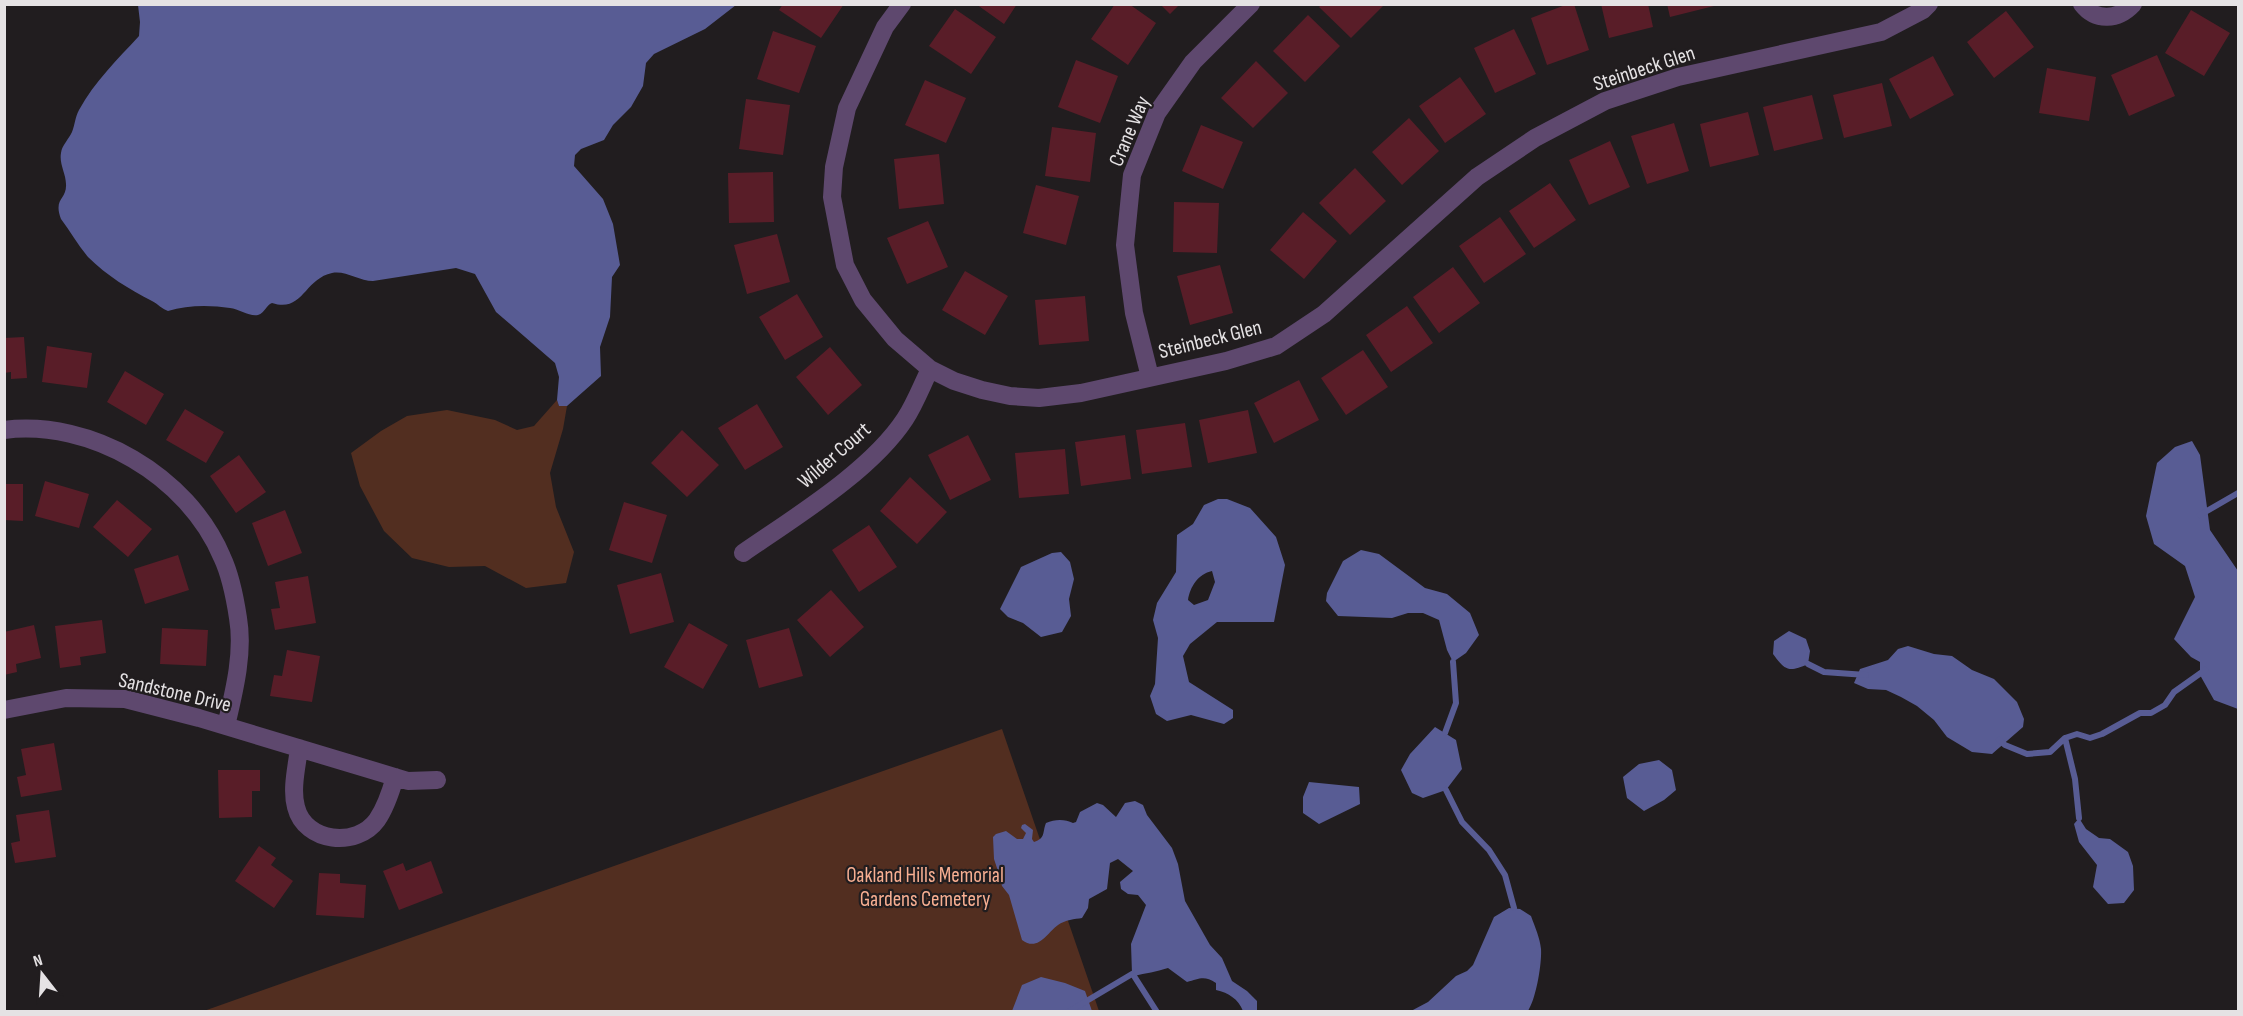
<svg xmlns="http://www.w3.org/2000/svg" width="2243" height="1016" viewBox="0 0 2243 1016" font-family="'Sofia Sans Condensed',sans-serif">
	<rect width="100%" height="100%" fill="#211d1f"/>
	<path fill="#522e20" d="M 557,400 L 559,406 L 567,406 L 563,429 L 550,473 L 556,507 L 574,552 L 566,583 L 526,588 L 485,566 L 449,567 L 412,558 L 384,531 L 360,486 L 351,453 L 381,431 L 407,416 L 447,410 L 495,420 L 517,430 L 534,426 Z
		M 1002,729 L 1099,1011 L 201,1012 Z"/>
	<path fill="#585c94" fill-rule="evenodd" d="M 138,5 L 138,4 L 736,5 L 705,29 L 654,54 L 646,63 L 643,86 L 631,107 L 613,125 L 604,140 L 581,149 L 575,155 L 574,166 L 603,199 L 613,224 L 620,265 L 612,277 L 610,317 L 600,347 L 601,376 L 567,406 L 559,406 L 557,400 L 559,377 L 555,363 L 496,312 L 475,274 L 456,268 L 373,281 C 359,281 345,270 332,273 C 304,279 303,313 272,303 C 266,305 265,313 258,315 C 250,317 239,309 230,308 C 210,305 187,305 168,311 C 162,309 158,304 152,301 C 129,289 107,276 88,257 C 78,245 70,231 61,219 C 53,198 67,200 66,184 C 66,174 59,164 61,153 C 62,145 69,139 72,132 C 75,125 75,117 79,110 C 95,81 117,60 139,36 L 140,22 Z
		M 2192,441 L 2200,455 L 2210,530 L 2238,571 L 2238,709 L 2214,700 L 2200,675 L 2200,662 L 2191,657 L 2174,639 L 2195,597 L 2185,566 L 2154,544 L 2146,516 L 2157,463 L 2175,447 Z
		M 1218,499 L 1227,499 L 1250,508 L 1276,537 L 1285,565 L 1274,622 L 1217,622 L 1190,644 L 1183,656 L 1189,682 L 1233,710 L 1233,718 L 1224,724 L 1191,715 L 1167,721 L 1156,714 L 1150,696 L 1155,684 L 1158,638 L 1153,620 L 1157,603 L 1176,572 L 1177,535 L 1193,524 L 1204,505 ZM 1212,571 L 1215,582 L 1208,600 L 1194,605 L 1188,600 C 1190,587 1198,574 1212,571 Z
		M 1361,550 L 1379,554 L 1425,588 L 1447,594 L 1470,613 L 1479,635 L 1466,653 L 1453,662 L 1447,650 L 1439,620 L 1423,613 L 1408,613 L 1392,618 L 1338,616 L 1326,601 L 1327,593 L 1343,561 Z
		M 1061,552 L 1070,562 L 1074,579 L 1069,599 L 1071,616 L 1062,632 L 1041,637 L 1023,623 L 1008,617 L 1000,609 L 1021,567 L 1052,553 Z
		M 1789,631 L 1806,639 L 1810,651 L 1808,664 C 1788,673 1785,670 1773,654 L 1774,641 Z
		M 1908,646 L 1934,654 L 1952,656 L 1972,670 L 1994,679 L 2017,702 L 2024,719 L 2023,727 L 1992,754 L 1972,752 L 1947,737 L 1934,720 L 1917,706 L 1901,697 L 1886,690 L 1868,689 L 1854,683 L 1860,669 L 1888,660 L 1898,649 Z
		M 1435,727 L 1456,740 L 1462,769 L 1446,790 L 1423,798 L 1412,793 L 1401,770 L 1410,754 Z
		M 1659,760 L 1672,770 L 1676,790 L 1664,800 L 1644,811 L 1627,798 L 1623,777 L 1639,764 Z
		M 1309,782 L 1359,787 L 1360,804 L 1319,824 L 1303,813 L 1303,797 Z
		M 1135,801 L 1143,805 L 1147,815 L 1172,848 L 1178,864 L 1185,901 L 1210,945 L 1222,958 L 1232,981 L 1247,991 L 1257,1001 L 1257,1011 L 1243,1011 C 1238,999 1229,993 1216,990 L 1216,983 C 1204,975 1199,979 1187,982 L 1168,968 C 1156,972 1146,973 1134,976 L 1132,974 L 1131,944 L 1146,905 L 1138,895 L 1128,894 L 1121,889 L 1120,882 L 1133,871 L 1118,859 L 1110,863 L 1107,889 L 1089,899 L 1088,908 L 1082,918 C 1075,919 1065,920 1058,925 C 1047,933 1038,952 1022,940 L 1009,895 L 1002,886 L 998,871 L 994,859 L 993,837 L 996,834 L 1006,831 L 1017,839 L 1023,839 L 1026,833 L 1021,828 L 1022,825 L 1025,824 L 1033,830 L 1032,839 L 1034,842 C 1046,838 1042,833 1046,823 C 1055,819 1065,819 1073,823 L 1076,822 L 1080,812 L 1097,803 L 1103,805 L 1116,817 L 1125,803 Z
		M 2079,818 L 2086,829 L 2099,838 L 2110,839 L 2128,852 L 2133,866 L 2134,890 L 2124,903 L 2108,904 L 2093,887 L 2097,865 L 2079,842 L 2074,824 Z
		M 1509,908 L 1520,909 L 1531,916 C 1535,927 1540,938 1541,949 C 1542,964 1536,999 1528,1011 L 1411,1011 L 1428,1002 L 1456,976 L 1467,971 L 1473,965 L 1494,917 Z
		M 1041,977 L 1065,983 L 1085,991 L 1092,1011 L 1012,1011 L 1022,985 Z"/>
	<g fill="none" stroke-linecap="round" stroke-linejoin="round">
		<path stroke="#585c94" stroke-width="6" d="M 2200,515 L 2238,493
			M 1808,664 L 1824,672 L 1866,675
			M 1445,733 L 1456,703 L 1453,662
			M 2065,738 L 2075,779 L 2079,818
			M 1999,740 L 2005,745 L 2027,754 L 2050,752 L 2065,738 L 2077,734 L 2090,738 L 2102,734 L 2140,713 L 2151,713 L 2165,705 L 2174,692 L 2205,670
			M 1446,790 L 1462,822 L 1489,850 L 1505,875 L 1514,908
			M 1134,976 L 1157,1012
			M 1068,1012 L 1132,974"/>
	</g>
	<path fill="#591d28" d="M 783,4 L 844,4 L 821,38 L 779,10 Z
		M 976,4 L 1017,4 L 1004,24 Z
		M 1115,4 L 1129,4 L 1156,23 L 1128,65 L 1091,39 Z
		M 1160,4 L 1180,4 L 1170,14 Z
		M 1322,4 L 1385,4 L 1351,38 L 1319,7 Z
		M 1568,4 L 1574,4 L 1589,50 L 1547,65 L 1531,18 Z
		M 1601,4 L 1648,4 L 1653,27 L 1609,38 Z
		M 1667,4 L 1713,4 L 1714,6 L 1670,17 Z
		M 955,9 L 996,37 L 971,74 L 929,46 Z
		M 2191,10 L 2230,33 L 2204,76 L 2165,53 Z
		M 2006,11 L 2034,47 L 1994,78 L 1967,42 Z
		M 1308,15 L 1340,46 L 1305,82 L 1273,51 Z
		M 1514,29 L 1536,74 L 1495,93 L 1474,48 Z
		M 773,31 L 816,46 L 799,93 L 757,79 Z
		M 2157,55 L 2175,96 L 2129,116 L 2111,75 Z
		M 1933,56 L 1954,95 L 1910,119 L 1889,79 Z
		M 1076,60 L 1118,76 L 1100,123 L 1058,107 Z
		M 1256,61 L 1288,93 L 1253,128 L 1221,98 Z
		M 2047,68 L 2096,77 L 2089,121 L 2039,113 Z
		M 1460,77 L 1486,114 L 1445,143 L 1419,106 Z
		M 925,80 L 966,98 L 946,143 L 905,125 Z
		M 1882,83 L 1892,126 L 1844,138 L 1833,95 Z
		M 1812,95 L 1823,139 L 1774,151 L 1763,107 Z
		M 746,99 L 790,105 L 783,155 L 739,149 Z
		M 1748,112 L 1759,155 L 1710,167 L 1700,124 Z
		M 1409,118 L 1439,151 L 1402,185 L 1372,152 Z
		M 1674,123 L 1689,171 L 1647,184 L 1631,136 Z
		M 1201,125 L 1243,142 L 1223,189 L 1182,171 Z
		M 1052,127 L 1096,133 L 1090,182 L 1045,176 Z
		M 1610,141 L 1630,187 L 1589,205 L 1569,160 Z
		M 939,154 L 944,204 L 899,209 L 894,159 Z
		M 1355,168 L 1386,201 L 1350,235 L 1319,203 Z
		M 773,172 L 774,222 L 729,223 L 728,173 Z
		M 1550,183 L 1576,220 L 1534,248 L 1509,211 Z
		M 1036,185 L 1079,196 L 1066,245 L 1023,233 Z
		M 1174,202 L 1219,203 L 1217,253 L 1173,252 Z
		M 1303,212 L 1337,241 L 1304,279 L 1270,250 Z
		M 1500,217 L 1526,254 L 1484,283 L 1459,246 Z
		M 928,221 L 948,267 L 907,284 L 887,238 Z
		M 777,234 L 790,282 L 747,294 L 734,245 Z
		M 1220,265 L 1233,313 L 1190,325 L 1177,276 Z
		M 1453,267 L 1480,303 L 1439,333 L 1413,297 Z
		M 965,271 L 1008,296 L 985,335 L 942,310 Z
		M 797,294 L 823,337 L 785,360 L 759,317 Z
		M 1085,296 L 1089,341 L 1039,345 L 1035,300 Z
		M 1407,306 L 1433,343 L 1391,372 L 1366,335 Z
		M 24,337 L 27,378 L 11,379 L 11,372 L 4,373 L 4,338 Z
		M 47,346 L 92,353 L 87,388 L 42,382 Z
		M 830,347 L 862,385 L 828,415 L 796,377 Z
		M 1363,350 L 1388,387 L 1346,415 L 1321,378 Z
		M 125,371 L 164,394 L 146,425 L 107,402 Z
		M 1299,380 L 1319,420 L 1274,443 L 1254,403 Z
		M 757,404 L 783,447 L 745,470 L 718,428 Z
		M 185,409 L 224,432 L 206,463 L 166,440 Z
		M 1248,410 L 1257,453 L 1208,463 L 1199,420 Z
		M 1185,423 L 1192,467 L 1142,474 L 1136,430 Z
		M 682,430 L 719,465 L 687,497 L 651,463 Z
		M 968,435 L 991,480 L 950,500 L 928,455 Z
		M 1125,435 L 1131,479 L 1081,486 L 1075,442 Z
		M 1065,449 L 1069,494 L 1019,498 L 1015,453 Z
		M 239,455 L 266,492 L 236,513 L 210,476 Z
		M 910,477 L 947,512 L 917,544 L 880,511 Z
		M 45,481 L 89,494 L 79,528 L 35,516 Z
		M 4,484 L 23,484 L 23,521 L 4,520 Z
		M 117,500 L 152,529 L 128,557 L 93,527 Z
		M 624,502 L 667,515 L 652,563 L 609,550 Z
		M 285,510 L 302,553 L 268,566 L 252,523 Z
		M 869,525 L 897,567 L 859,592 L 832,550 Z
		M 178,555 L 189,590 L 145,604 L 134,569 Z
		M 661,573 L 674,622 L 630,634 L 617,585 Z
		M 308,576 L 316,623 L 275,630 L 271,609 L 280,608 L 275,582 Z
		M 831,590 L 864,627 L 830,657 L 797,620 Z
		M 102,620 L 106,653 L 80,657 L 81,665 L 60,668 L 55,626 Z
		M 689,623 L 728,645 L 703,689 L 664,667 Z
		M 34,625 L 41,658 L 16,664 L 17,672 L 4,675 L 4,632 Z
		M 162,628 L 208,630 L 206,666 L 160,664 Z
		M 789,628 L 803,676 L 759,688 L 746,640 Z
		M 287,650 L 320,656 L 312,702 L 270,696 L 274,675 L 282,676 Z
		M 54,743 L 62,790 L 21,797 L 17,777 L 26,775 L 21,749 Z
		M 218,770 L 260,770 L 260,791 L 252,791 L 252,817 L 219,818 Z
		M 49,810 L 56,857 L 15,863 L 11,843 L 20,841 L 16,815 Z
		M 259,846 L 276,858 L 271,865 L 293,881 L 274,908 L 235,881 Z
		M 431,861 L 443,893 L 399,910 L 383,871 L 403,863 L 406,871 Z
		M 319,873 L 340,874 L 340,883 L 366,885 L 364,918 L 316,915 Z"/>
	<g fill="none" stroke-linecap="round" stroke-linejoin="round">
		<path stroke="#5e486e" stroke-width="18" d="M 902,4 L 885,27 L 847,108 L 834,167 L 832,197 L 845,265 L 863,300 L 895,339 L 930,369 L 954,381 L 982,390 L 1010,396 L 1039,398 L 1081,393 L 1226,361 L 1276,346 L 1324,314 L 1477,177 L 1535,138 L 1605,101 L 1678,77 L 1881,32 L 1923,10 L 1929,4
			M 2082,4 C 2096,22 2118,20 2133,4
			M 1150,377 L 1134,313 L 1125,245 L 1132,175 L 1157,113 L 1193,62 L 1251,4
			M 4,430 C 91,419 188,476 222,557 C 231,576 235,598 238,618 C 244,653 234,692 226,726
			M 743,553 C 795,517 871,471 905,419 C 915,404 922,385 930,369
			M 4,710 L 66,698 L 125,699 L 199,718 L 408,781 L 437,780
			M 299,748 C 297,766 291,789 296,807 C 305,843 357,848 377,820 C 386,807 391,791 395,777"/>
	</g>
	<g text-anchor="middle" stroke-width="4.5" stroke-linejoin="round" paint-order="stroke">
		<g font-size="21" fill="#e5e2e4" stroke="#211d1f">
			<text transform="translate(1644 68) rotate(-18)" y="7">Steinbeck Glen</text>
			<text transform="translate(1129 131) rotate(-67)" y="7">Crane Way</text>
			<text transform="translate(1210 339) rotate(-14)" y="7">Steinbeck Glen</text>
			<text transform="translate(834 455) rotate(-41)" y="7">Wilder Court</text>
			<text transform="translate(175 692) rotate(13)" y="7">Sandstone Drive</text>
		</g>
		<g font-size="21" fill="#f8af92" stroke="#211d1f">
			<text x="925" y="882">Oakland Hills Memorial<tspan x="925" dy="24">Gardens Cemetery</tspan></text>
		</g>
	</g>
	<rect width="2243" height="1016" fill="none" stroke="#e5e2e4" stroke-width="12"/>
	<g transform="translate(42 974) rotate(343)" stroke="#211d1f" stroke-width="4.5" paint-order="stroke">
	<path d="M0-4.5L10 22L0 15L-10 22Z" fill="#e5e2e4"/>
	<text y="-9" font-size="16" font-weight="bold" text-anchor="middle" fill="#e5e2e4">N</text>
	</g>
</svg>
